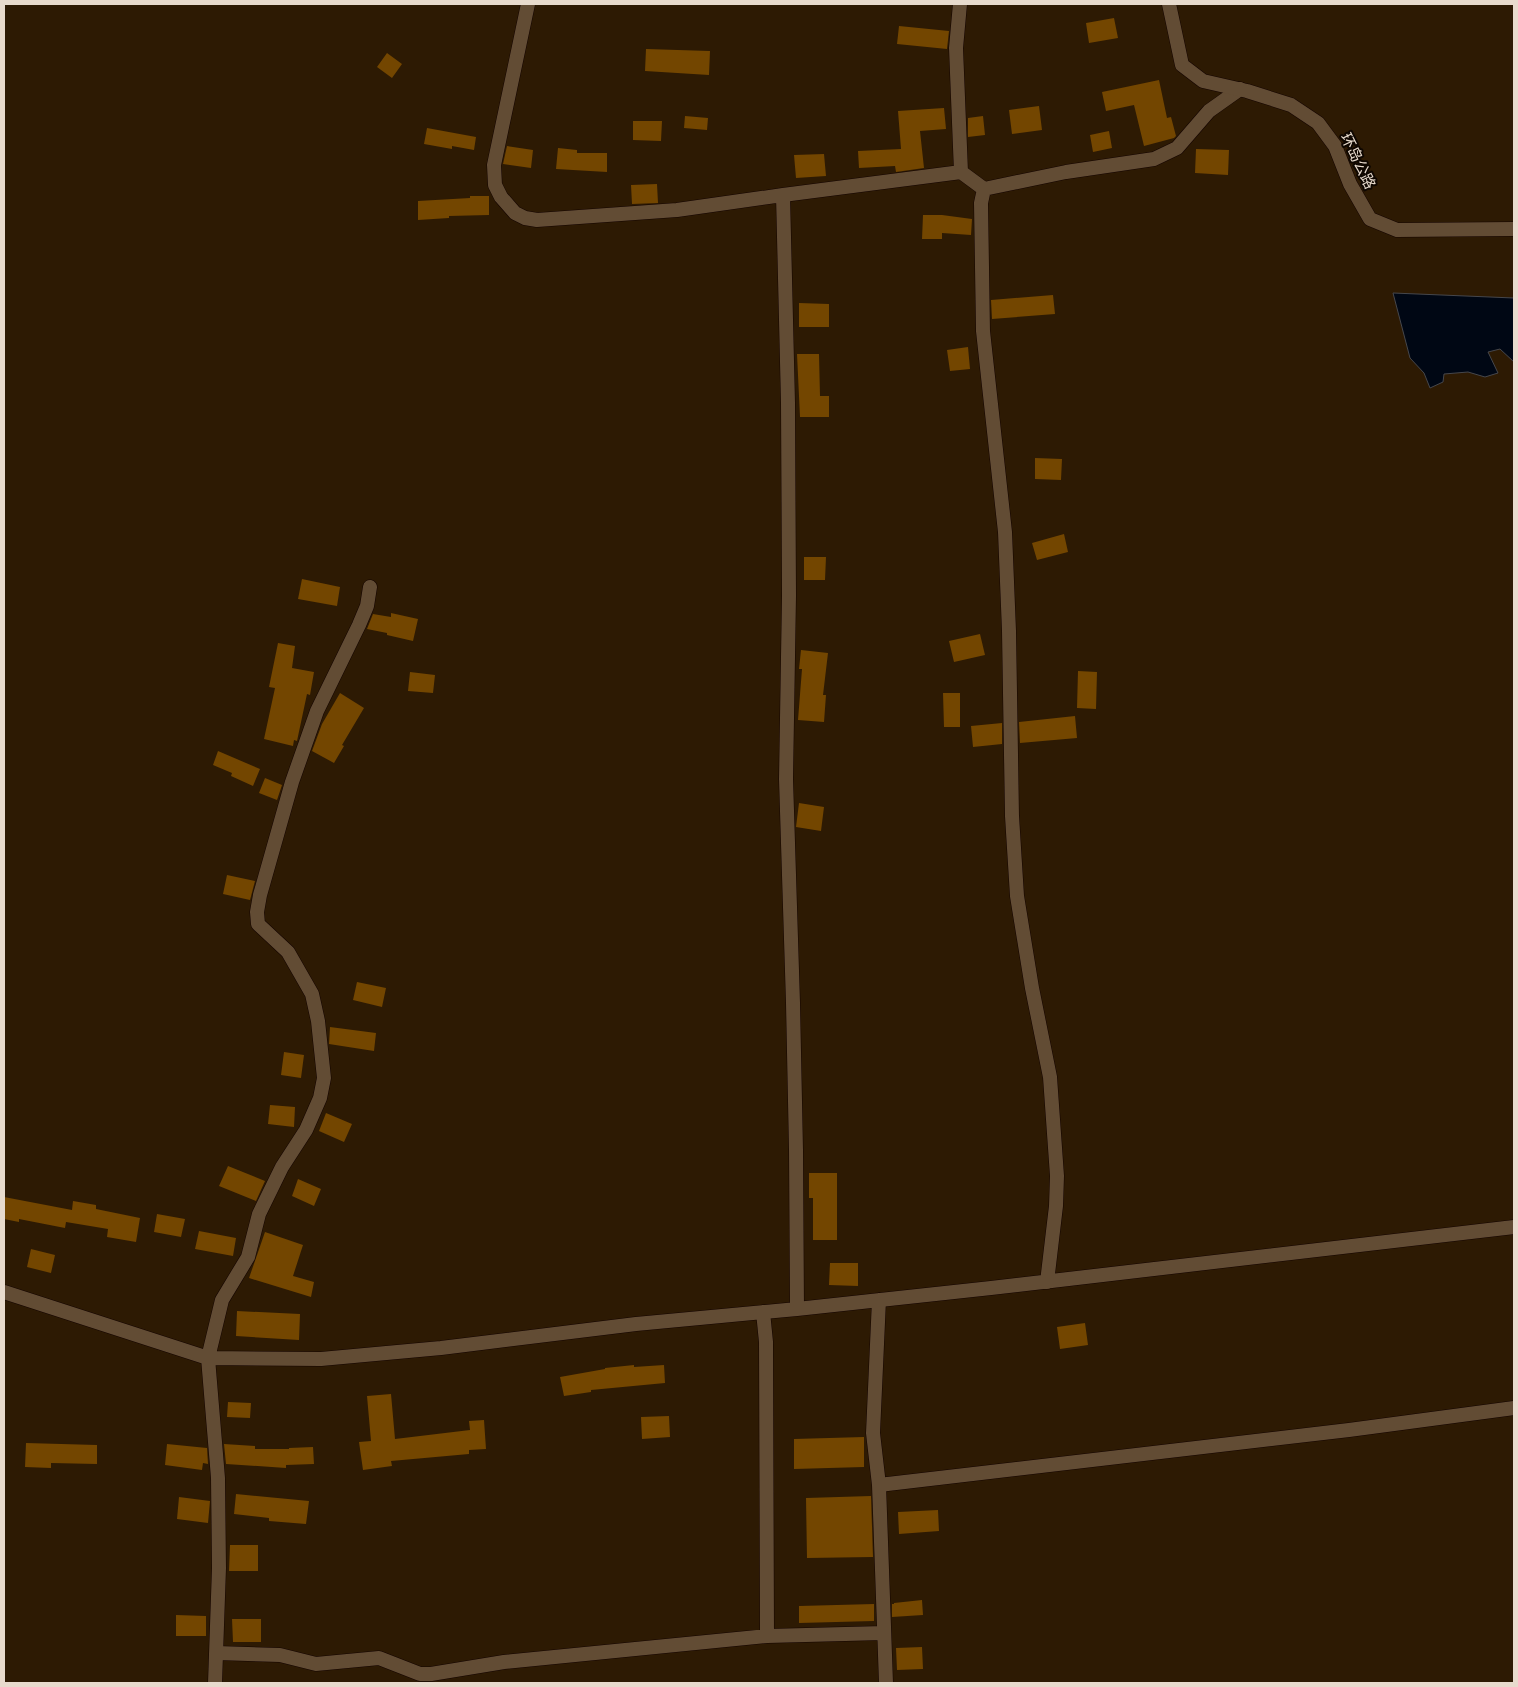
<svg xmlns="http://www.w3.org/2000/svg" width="1518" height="1687" viewBox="0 0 1518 1687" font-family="Ubuntu,'Noto Sans SC',sans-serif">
	<rect width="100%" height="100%" fill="#2d1a03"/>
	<path fill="#000714" stroke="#46474c" d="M 1393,293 L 1514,298 L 1514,362 L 1500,349 L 1488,352 L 1498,373 L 1485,377 L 1468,372 L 1444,374 L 1443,382 L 1430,388 L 1424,373 L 1410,358 Z"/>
	<path fill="#734600" d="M 1114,18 L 1118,38 L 1089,43 L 1086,23 Z
		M 899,26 L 949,31 L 947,49 L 897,44 Z
		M 646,49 L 710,51 L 709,75 L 645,71 Z
		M 387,53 L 402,64 L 392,78 L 377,67 Z
		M 1159,80 L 1167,118 L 1171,117 L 1176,136 L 1174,138 L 1144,146 L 1134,105 L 1106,111 L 1102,92 Z
		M 1039,106 L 1042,130 L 1012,134 L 1009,110 Z
		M 944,108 L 946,129 L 920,131 L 924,168 L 896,172 L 895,166 L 859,168 L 858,151 L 901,149 L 898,111 Z
		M 685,116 L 708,118 L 707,130 L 684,128 Z
		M 983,116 L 985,135 L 968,137 L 968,118 Z
		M 633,121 L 662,121 L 661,141 L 633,140 Z
		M 427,128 L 476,137 L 474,150 L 452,146 L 452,149 L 424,144 Z
		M 1109,131 L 1112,148 L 1093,152 L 1090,135 Z
		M 507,146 L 533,150 L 531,168 L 503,164 Z
		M 558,148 L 577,150 L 577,153 L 607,153 L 607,172 L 556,169 Z
		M 1196,149 L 1229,150 L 1228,175 L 1195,173 Z
		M 824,154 L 826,176 L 796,178 L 794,155 Z
		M 657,184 L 658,203 L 632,204 L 631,185 Z
		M 470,196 L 489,196 L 489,215 L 449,216 L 449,218 L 418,220 L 418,201 L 470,198 Z
		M 923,215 L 942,215 L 972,219 L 971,235 L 942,233 L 942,239 L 922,239 Z
		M 1053,295 L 1055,314 L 992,319 L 991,300 Z
		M 799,303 L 829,304 L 829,327 L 799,327 Z
		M 968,347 L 970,369 L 950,371 L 947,350 Z
		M 797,354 L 819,354 L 820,396 L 829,396 L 829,417 L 800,417 Z
		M 1035,458 L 1062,459 L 1061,480 L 1035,479 Z
		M 1064,534 L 1068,552 L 1037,560 L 1032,543 Z
		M 804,557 L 826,557 L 825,580 L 804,580 Z
		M 302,579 L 340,587 L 337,606 L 298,599 Z
		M 391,613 L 418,619 L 413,641 L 387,635 L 387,633 L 367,629 L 373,614 L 391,617 Z
		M 980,634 L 985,655 L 954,662 L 949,641 Z
		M 278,643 L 295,646 L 292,668 L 314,672 L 310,695 L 307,694 L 297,741 L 294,740 L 293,746 L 264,739 L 275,688 L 269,687 Z
		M 801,650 L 828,653 L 823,695 L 826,695 L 824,722 L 798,720 L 802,669 L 799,669 Z
		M 1078,671 L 1097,672 L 1096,709 L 1077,708 Z
		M 410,672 L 435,675 L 433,693 L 408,691 Z
		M 340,693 L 364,708 L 342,745 L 344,746 L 334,763 L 312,751 L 322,724 Z
		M 943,693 L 960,693 L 960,727 L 944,727 Z
		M 1075,716 L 1077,738 L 1020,743 L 1019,722 Z
		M 1002,723 L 1002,744 L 973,747 L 971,726 Z
		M 218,751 L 260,769 L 253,786 L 231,776 L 232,773 L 213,765 Z
		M 265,778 L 282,785 L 277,800 L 259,793 Z
		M 799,803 L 824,807 L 821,831 L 796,827 Z
		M 227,875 L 255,881 L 250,900 L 223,894 Z
		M 357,982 L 386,988 L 382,1007 L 353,1000 Z
		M 330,1027 L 376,1033 L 374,1051 L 329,1044 Z
		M 284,1052 L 304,1055 L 301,1078 L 281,1075 Z
		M 270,1105 L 295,1107 L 294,1127 L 268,1124 Z
		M 326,1113 L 352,1124 L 344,1142 L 319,1131 Z
		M 228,1166 L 265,1181 L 256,1201 L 219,1186 Z
		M 809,1173 L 837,1173 L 837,1240 L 813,1240 L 813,1198 L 809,1198 Z
		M 298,1179 L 321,1189 L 314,1206 L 292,1196 Z
		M 4,1197 L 72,1210 L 73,1201 L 96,1205 L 96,1209 L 140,1218 L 136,1242 L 107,1237 L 108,1229 L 66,1222 L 65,1228 L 19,1219 L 19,1222 L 4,1219 Z
		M 157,1214 L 185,1219 L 181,1237 L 154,1232 Z
		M 199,1231 L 236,1238 L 233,1256 L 195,1249 Z
		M 265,1232 L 303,1245 L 293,1276 L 314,1282 L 311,1297 L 249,1278 Z
		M 31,1249 L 55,1255 L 51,1273 L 27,1267 Z
		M 830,1263 L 858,1263 L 858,1286 L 829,1285 Z
		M 237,1311 L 300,1314 L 299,1340 L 236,1336 Z
		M 1085,1323 L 1088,1345 L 1060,1349 L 1057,1327 Z
		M 634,1365 L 634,1367 L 664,1365 L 665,1383 L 591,1390 L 591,1392 L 564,1396 L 560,1377 L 605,1369 L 605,1368 Z
		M 391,1394 L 395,1439 L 470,1430 L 469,1421 L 484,1420 L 486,1449 L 469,1450 L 469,1454 L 391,1461 L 392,1466 L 363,1470 L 359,1442 L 371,1441 L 367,1396 Z
		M 228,1402 L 251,1403 L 250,1418 L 227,1417 Z
		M 669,1416 L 670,1437 L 642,1439 L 641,1417 Z
		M 864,1437 L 864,1467 L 794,1469 L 794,1439 Z
		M 26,1443 L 97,1445 L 97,1464 L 51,1463 L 51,1468 L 25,1467 Z
		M 167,1444 L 207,1448 L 208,1464 L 203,1463 L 202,1470 L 165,1465 Z
		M 224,1444 L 255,1446 L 255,1449 L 289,1449 L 289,1448 L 313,1447 L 314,1464 L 286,1465 L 286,1468 L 226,1464 Z
		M 236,1494 L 309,1501 L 306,1524 L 269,1521 L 269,1518 L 234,1514 Z
		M 871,1496 L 873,1557 L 807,1558 L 806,1498 Z
		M 179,1497 L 210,1501 L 208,1523 L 177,1519 Z
		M 938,1510 L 939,1531 L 899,1534 L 898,1512 Z
		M 230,1545 L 258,1545 L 258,1571 L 229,1571 Z
		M 922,1600 L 923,1615 L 892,1617 L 892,1604 L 894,1604 L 894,1603 Z
		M 874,1604 L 874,1621 L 799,1623 L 799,1606 Z
		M 176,1615 L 206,1616 L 206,1636 L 176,1636 Z
		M 232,1619 L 261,1619 L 261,1642 L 233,1642 Z
		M 922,1647 L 923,1669 L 897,1670 L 896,1648 Z"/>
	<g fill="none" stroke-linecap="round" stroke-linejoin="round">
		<g stroke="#140400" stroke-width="15">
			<path id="minor" d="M 528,4 L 494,165 L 495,185 L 501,197 L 515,213 L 525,218 L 537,220 L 677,210 L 783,195 L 788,403 L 789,596 L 786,779 L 793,1003 L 796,1150 L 797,1309
				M 960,4 L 956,48 L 961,172
				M 984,189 L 981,203 L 983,331 L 1005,532 L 1009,631 L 1012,816 L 1017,896 L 1032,988 L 1050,1077 L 1057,1176 L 1056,1206 L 1047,1282
				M 783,195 L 961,172 L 984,189 L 1066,172 L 1154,159 L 1177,148 L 1209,111 L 1240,89
				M 4,1292 L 208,1358 L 321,1359 L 441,1348 L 636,1324 L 797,1309 L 991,1288 L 1514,1227
				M 879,1300 L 873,1433 L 879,1485 L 886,1683
				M 763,1312 L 766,1342 L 767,1636 L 884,1633
				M 879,1485 L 1349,1430 L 1514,1408
				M 216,1653 L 280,1655 L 316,1664 L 379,1658 L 420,1674 L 431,1674 L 504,1662 L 767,1636
				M 215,1683 L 219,1568 L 218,1478 L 208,1358 L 222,1300 L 248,1257 L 259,1214 L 282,1167 L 306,1130 L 320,1098 L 324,1078 L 318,1021 L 312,994 L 288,952 L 258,924 L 257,912 L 260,895 L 292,782 L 317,711 L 359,625 L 367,606 L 370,587"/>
		</g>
		<g stroke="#140400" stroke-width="15">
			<path id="tertiary" d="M 1169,4 L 1182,65 L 1203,81 L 1247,91 L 1291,105 L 1318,123 L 1335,146 L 1350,184 L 1370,219 L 1397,230 L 1514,229"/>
		</g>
		<use href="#minor" stroke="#624c34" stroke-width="14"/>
		<use href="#tertiary" stroke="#624c34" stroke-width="14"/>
	</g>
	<g text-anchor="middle" stroke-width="4" stroke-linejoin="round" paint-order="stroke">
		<g font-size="15" fill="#e8dbcd" stroke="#0f0701">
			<text transform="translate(1358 161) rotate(64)" y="5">环岛公路</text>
		</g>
	</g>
	<rect width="1518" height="1687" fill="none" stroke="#e8dbcd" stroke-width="10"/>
</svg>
